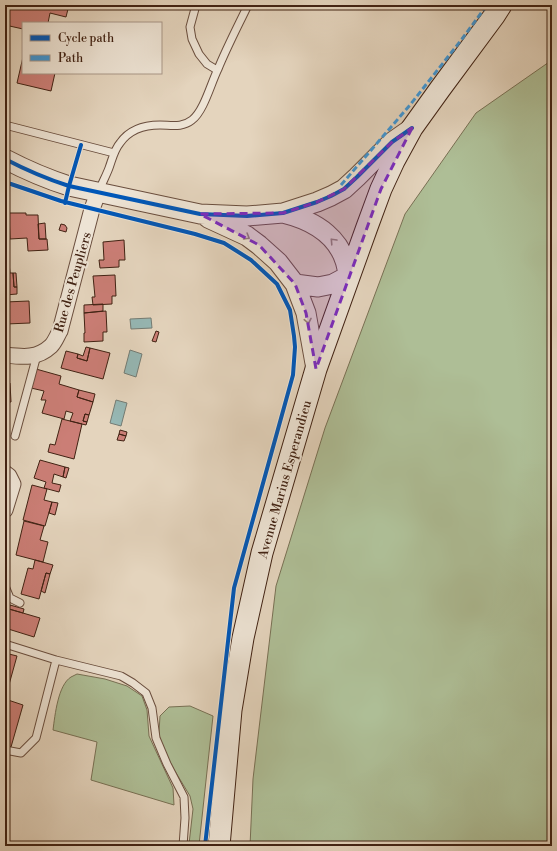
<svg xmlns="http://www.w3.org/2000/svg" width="557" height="851" viewBox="0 0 557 851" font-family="'Libre Bodoni',serif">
	<rect width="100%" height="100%" fill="#e4d4bd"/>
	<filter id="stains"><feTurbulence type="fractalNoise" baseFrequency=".005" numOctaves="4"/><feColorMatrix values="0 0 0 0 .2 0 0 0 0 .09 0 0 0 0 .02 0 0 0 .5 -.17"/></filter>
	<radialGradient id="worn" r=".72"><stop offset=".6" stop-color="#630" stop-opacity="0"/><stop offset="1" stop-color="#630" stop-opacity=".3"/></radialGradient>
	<path fill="#aebe96" stroke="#787054" d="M 552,60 L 552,846 L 250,846 L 253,779 L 276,586 L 325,428 L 405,214 L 476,113 Z
		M 77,674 L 105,679 L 127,686 L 142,696 L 147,710 L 149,736 L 173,788 L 174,805 L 91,780 L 97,742 L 53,730 C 55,715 58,685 71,677 C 73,676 75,675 77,674 Z
		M 190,706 L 213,716 L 199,845 L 189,844 L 193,809 L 190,796 L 161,748 L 159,732 L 160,716 L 169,707 Z"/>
	<path fill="#96b8b5" stroke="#747c74" d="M 151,318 L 152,328 L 131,329 L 130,319 Z
		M 130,350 L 142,354 L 136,377 L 124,373 Z
		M 116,400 L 127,403 L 121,426 L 110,423 Z"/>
	<path fill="#cb7e76" stroke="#412213" d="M 5,5 L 69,5 L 66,17 L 50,13 L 48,23 L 23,23 L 23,29 L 5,25 Z
		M 23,57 L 23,73 L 55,73 L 51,91 L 17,83 Z
		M 9,213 L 26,213 L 26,215 L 38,215 L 39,239 L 47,239 L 48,250 L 28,251 L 27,238 L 10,239 Z
		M 45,223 L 46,239 L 39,239 L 38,224 Z
		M 61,224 L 65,225 L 67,228 L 66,232 L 59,230 Z
		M 124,240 L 125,260 L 119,260 L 119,267 L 100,268 L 99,260 L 104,260 L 103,242 Z
		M 5,263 L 9,263 L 10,273 L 13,273 L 14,287 L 17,287 L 17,294 L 5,295 Z
		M 13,273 L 16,273 L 17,287 L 14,287 Z
		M 115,275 L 116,296 L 112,296 L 112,304 L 93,305 L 92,297 L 95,297 L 93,276 Z
		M 29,301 L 30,323 L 6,324 L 5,302 Z
		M 103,304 L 103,311 L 84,313 L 84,305 Z
		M 106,311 L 107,332 L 103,332 L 103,341 L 84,342 L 84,333 L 85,333 L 84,313 Z
		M 156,331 L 159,332 L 156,342 L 152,341 Z
		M 86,347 L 90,348 L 87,361 L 77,358 L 78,354 L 83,356 Z
		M 90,348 L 110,353 L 103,379 L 61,368 L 66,351 L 78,354 L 77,358 L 87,361 Z
		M 36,369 L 61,376 L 59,384 L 79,390 L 77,397 L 93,402 L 89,415 L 85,414 L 83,421 L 87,422 L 86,425 L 70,421 L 73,413 L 66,411 L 64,419 L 42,413 L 46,400 L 41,400 L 44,391 L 31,388 Z
		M 5,383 L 10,383 L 11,402 L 5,402 Z
		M 79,390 L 95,394 L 93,402 L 77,397 Z
		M 85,414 L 89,415 L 87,422 L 83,421 Z
		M 62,419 L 82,424 L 74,459 L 48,452 L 50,444 L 55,445 Z
		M 120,430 L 127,432 L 126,436 L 119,434 Z
		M 119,434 L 126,436 L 124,441 L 117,440 Z
		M 40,460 L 65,467 L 63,477 L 54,474 L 52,483 L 61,485 L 59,492 L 44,488 L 46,482 L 34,478 Z
		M 65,467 L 69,468 L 66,478 L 63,477 Z
		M 32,485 L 47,489 L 44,500 L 52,502 L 45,526 L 23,520 Z
		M 52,502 L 58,503 L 55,515 L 49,513 Z
		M 24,521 L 44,526 L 40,540 L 48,542 L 43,562 L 16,555 Z
		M 35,560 L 53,565 L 50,574 L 46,573 L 39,599 L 21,594 L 28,568 L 33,569 Z
		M 46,573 L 50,574 L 45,593 L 41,591 Z
		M 5,604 L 10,605 L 9,609 L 40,618 L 34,637 L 5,628 Z
		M 10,605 L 24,609 L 23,613 L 9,609 Z
		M 5,653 L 17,656 L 5,699 Z
		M 5,699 L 23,705 L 11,747 L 5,745 Z"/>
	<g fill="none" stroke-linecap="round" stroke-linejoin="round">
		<g stroke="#6a4e3e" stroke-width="9">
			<path id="service" d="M 196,5 L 190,27 L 192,39 L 199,54 L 207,64 L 217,70
				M 5,125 L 114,153
				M 99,191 C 102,183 106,176 109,168 C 112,160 114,150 120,143 C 129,130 144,125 160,125 C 171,125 182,128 192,120 C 204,111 211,83 218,69 C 227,47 238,26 248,5
				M 15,436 L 37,355
				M 5,586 L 10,598 L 20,603
				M 5,644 L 56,660 L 121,676 L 133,683 L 146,693 L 152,708 L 156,738 L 167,764 L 184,797 L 185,818 L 183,846
				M 5,750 L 21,753 L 36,738 L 56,660"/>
		</g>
		<g stroke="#6a4e3e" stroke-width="17">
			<path id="minor" d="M 5,355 C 23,357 37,359 51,346 C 55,342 57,336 60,331 L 92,209 L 98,193
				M 5,473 L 9,476 L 13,484 L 5,510"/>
		</g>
		<g stroke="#6a4e3e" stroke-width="21">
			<path id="tertiary" d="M 5,159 C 26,170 47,179 69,186 L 200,214 L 247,216 L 283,213 L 317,202 L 331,196 L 344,189 L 357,177 L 392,142 L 412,128
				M 283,213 C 316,221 345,239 348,276 L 333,284 L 318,287 L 295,284
				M 208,218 L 247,236 L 259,245 L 278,262 L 295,284 L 306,313 L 316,369"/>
		</g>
		<g stroke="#412213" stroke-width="23">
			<path id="secondary" d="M 219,846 L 231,710 L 243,638 L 262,553 L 316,369 L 367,227 L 381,189 L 394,161 L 412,128 L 440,89 L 494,16 L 501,5"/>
		</g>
		<use href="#service" stroke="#ede3d4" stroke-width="7"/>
		<use href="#minor" stroke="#ede3d4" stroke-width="15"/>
		<use href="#tertiary" stroke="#ede3d4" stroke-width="19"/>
		<use href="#secondary" stroke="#ede3d4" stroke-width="21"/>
		<path stroke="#3f95d3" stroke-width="3" stroke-dasharray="6 3" stroke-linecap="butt" d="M 341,185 L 410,105 L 462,39 L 487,5"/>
		<g stroke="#ede3d4" stroke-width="6">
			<path id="cycleway" d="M 5,159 C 26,170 47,179 69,186 L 200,214 L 247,216 L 283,213 L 317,202 L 331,196 L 344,189 L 357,177 L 392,142 L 412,128
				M 5,182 L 61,201 L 195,234 L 224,243 L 251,260 L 277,284 L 290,310 L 294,336 L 295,347 L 293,375 L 234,588 L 205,846
				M 65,203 L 69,186 L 81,145"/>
		</g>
		<use href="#cycleway" stroke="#0057b8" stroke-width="4"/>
	</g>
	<defs><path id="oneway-chevron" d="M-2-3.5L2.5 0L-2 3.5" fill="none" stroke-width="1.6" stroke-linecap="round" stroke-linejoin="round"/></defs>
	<g stroke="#978274">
		<use href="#oneway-chevron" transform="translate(247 237) rotate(31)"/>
		<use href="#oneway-chevron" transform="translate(333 241) rotate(-133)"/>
		<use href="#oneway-chevron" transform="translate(308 321) rotate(79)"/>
	</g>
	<path fill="#7b2cbf" fill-opacity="0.2" stroke="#7b2cbf" stroke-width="3" stroke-dasharray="8 5" stroke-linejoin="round" d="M 412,128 L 381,189 L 316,369 L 306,313 L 295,284 L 259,245 L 200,214 L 283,213 L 317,202 L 344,189 L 392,142 Z"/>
	<g text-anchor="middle" stroke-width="4" stroke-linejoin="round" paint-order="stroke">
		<g font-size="13" fill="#412213" stroke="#ede3d4">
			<text transform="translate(72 282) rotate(-74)" y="5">Rue des Peupliers</text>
			<text transform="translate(284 479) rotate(-74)" y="5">Avenue Marius Esperandieu</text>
		</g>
	</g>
	<rect width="557" height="851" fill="none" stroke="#e4d4bd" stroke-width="20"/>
	<rect x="6" y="6" width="545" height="839" fill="none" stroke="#412213" stroke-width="2"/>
	<rect x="10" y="10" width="537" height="831" fill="none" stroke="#412213"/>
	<rect x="22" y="22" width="140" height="52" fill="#ede3d4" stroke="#a89687"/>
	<rect x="30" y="35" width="20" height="6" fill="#0057b8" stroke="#a89687"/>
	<text x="58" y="42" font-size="12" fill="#412213">Cycle path</text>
	<rect x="30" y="55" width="20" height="6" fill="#3f95d3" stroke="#a89687"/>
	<text x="58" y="62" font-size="12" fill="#412213">Path</text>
	<rect width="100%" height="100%" filter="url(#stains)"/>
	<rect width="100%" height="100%" fill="url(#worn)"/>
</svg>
